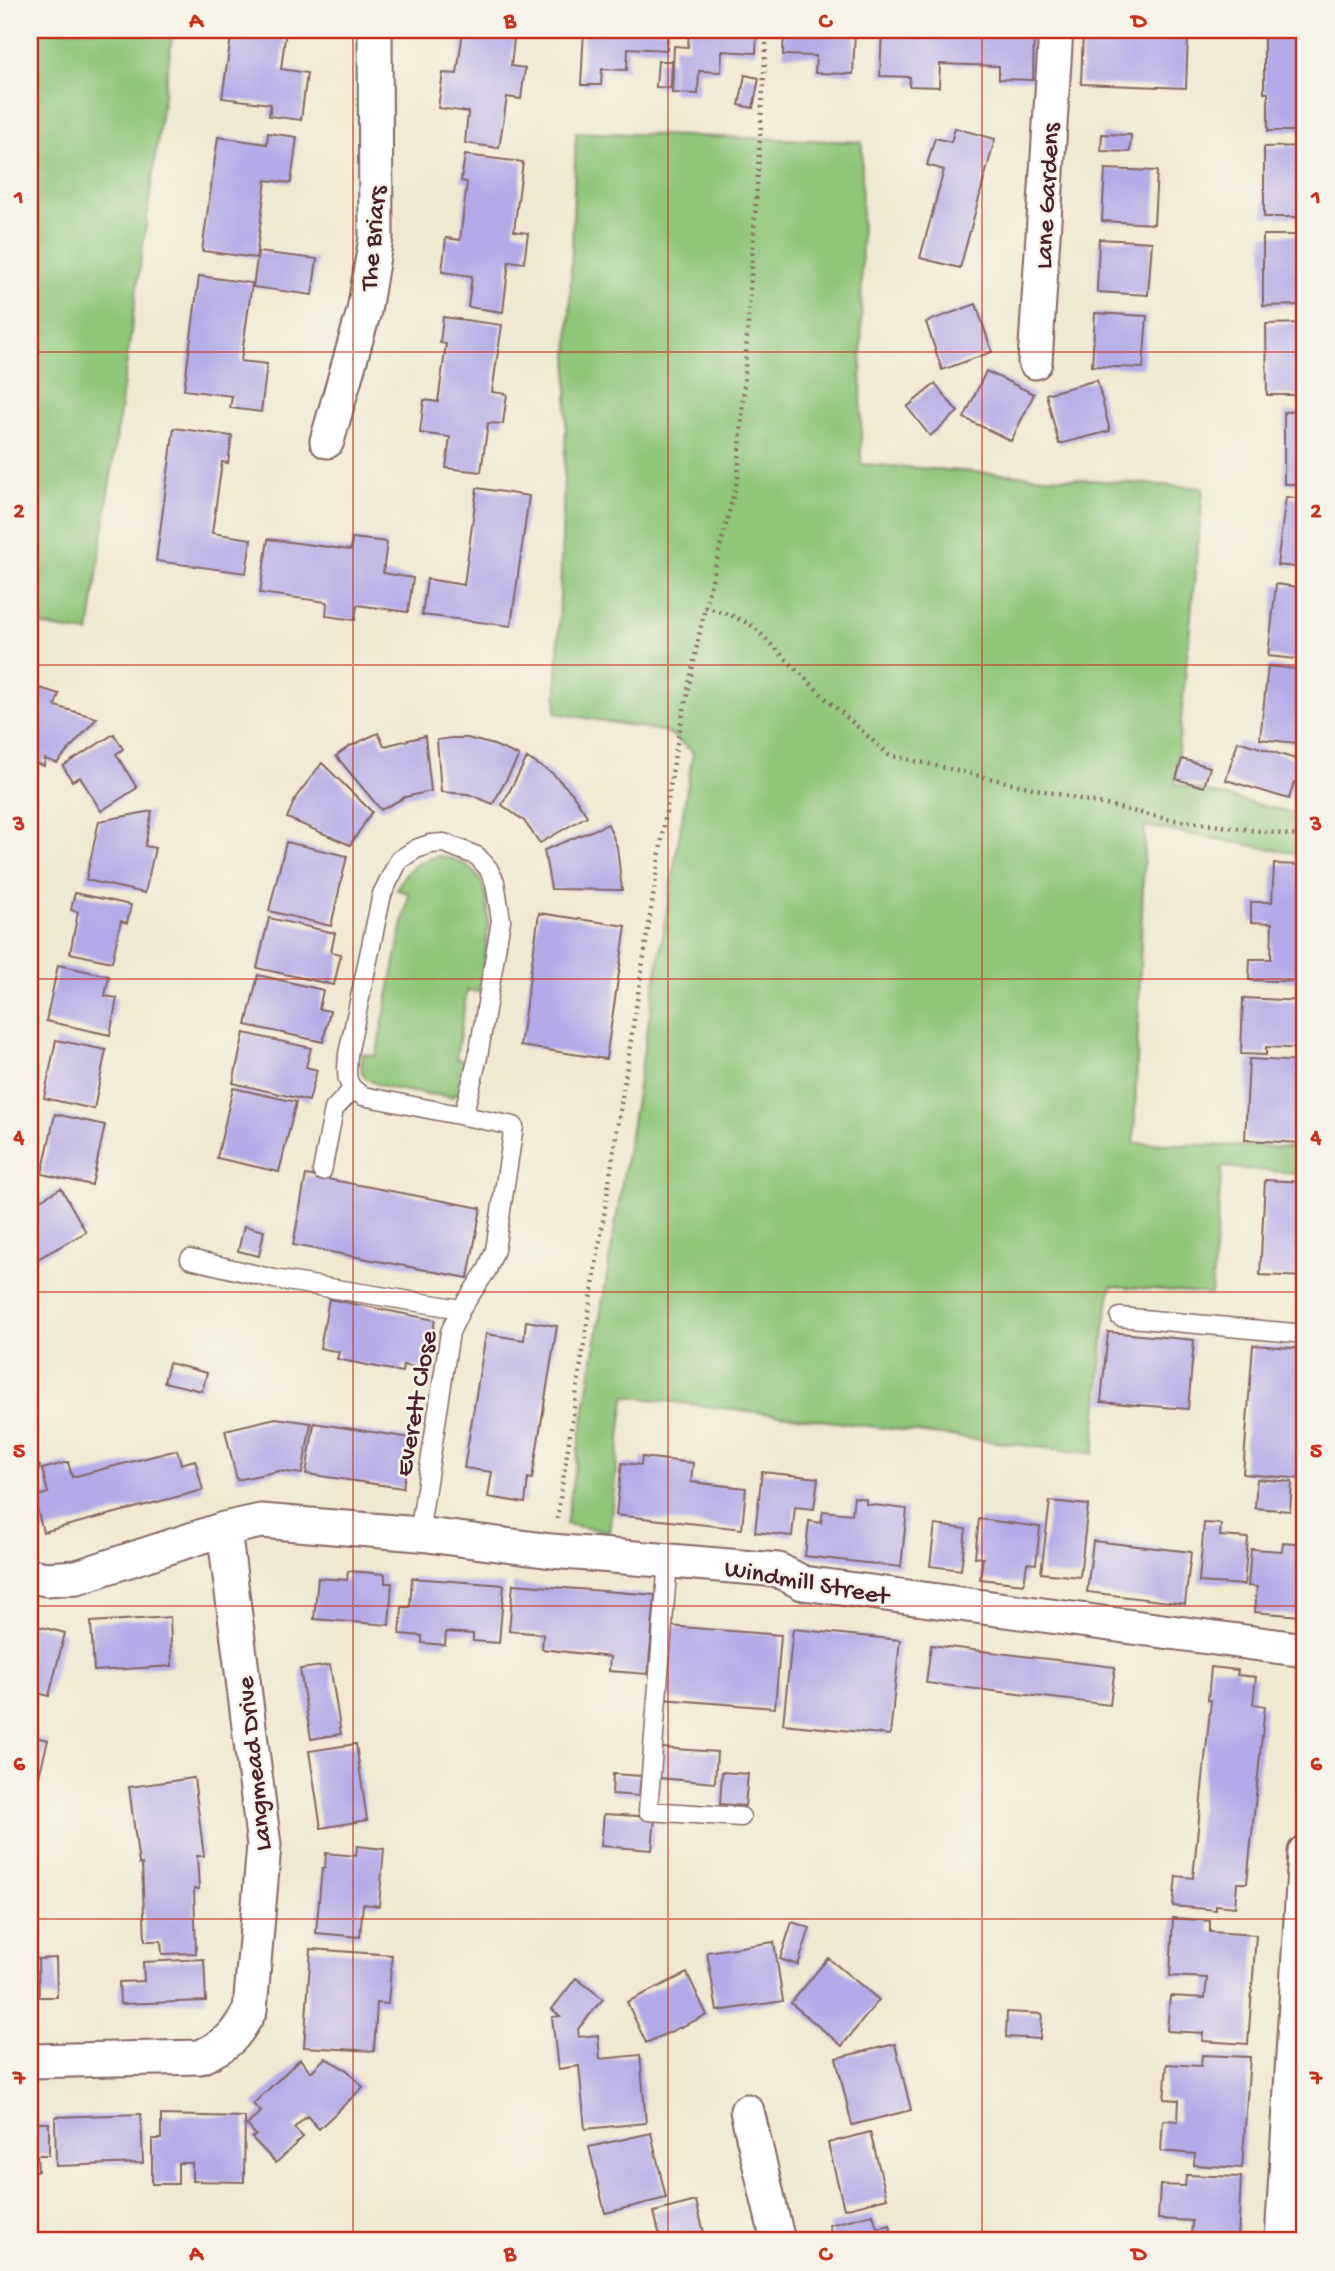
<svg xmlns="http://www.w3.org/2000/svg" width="1335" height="2271" viewBox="0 0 1335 2271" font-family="'Gochi Hand',sans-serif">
	<rect width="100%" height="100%" fill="#f7f3e8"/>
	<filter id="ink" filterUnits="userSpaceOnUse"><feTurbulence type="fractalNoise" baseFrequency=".0143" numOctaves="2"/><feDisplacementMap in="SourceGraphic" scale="14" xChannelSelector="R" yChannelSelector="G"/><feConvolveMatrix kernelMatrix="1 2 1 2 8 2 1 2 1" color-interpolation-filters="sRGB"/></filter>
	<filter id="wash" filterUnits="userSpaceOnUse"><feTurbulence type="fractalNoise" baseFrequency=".00686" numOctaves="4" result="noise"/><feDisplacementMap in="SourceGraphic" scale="28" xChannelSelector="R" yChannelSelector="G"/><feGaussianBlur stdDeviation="1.57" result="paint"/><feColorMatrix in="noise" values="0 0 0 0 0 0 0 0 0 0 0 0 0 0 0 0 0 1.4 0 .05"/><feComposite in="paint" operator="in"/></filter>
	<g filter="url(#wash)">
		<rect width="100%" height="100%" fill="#f0e9d1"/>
		<path fill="#8ec67a" stroke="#6c7252" stroke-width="2" d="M 30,30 L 173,30 L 89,633 L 30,624 Z
			M 576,132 L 862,142 L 861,464 L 1203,488 L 1175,784 L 1305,816 L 1305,855 L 1145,826 L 1134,1143 L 1305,1148 L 1305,1174 L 1222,1167 L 1211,1294 L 1111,1286 L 1104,1329 L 1094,1454 L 625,1396 L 609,1532 L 566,1524 L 693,752 L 667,732 L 556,713 Z
			M 439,856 C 510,864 485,944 479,992 L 467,990 L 456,1059 L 468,1061 C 466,1076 466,1089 452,1097 C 433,1094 374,1090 364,1076 C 359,1069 362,1061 363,1054 L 376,1056 L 409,893 L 397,890 C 404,869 418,861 439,856 Z"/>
		<g id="blocks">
			<path fill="#b4aae7" d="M 232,30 L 286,30 L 281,69 L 307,73 L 301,120 L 269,116 L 271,104 L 222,98 Z
				M 463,30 L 515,30 L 511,66 L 525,68 L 521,99 L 507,97 L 499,148 L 465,143 L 468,112 L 438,108 L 443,73 L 457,74 Z
				M 584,30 L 668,30 L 667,50 L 628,48 L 627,70 L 602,69 L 601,85 L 581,85 Z
				M 689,30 L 757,30 L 756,53 L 722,51 L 721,72 L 699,71 L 698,94 L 672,93 L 674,46 L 688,47 Z
				M 784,30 L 855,30 L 853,74 L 815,73 L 816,56 L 783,55 Z
				M 882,30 L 1034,30 L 1033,80 L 999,79 L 999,66 L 940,64 L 939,87 L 909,86 L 910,77 L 880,76 Z
				M 1083,31 L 1188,35 L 1186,88 L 1081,84 Z
				M 1264,33 L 1305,33 L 1305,131 L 1268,131 L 1268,93 L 1264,93 Z
				M 658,61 L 672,61 L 671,88 L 656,87 Z
				M 745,75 L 759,78 L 753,108 L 739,105 Z
				M 955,128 L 995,139 L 960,268 L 920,258 L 944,170 L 927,165 L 935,138 L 951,142 Z
				M 268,133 L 297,137 L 291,183 L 266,180 L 256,258 L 202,251 L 218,137 L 267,144 Z
				M 1102,134 L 1131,135 L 1130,152 L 1101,151 Z
				M 1305,146 L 1305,217 L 1264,217 L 1264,147 Z
				M 465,155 L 523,162 L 514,231 L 528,233 L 524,263 L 509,261 L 503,312 L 468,307 L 472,276 L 442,272 L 446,238 L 460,240 L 467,182 L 461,181 Z
				M 1105,169 L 1157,171 L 1154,224 L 1102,221 Z
				M 1263,235 L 1305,235 L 1305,305 L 1263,306 Z
				M 1099,239 L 1152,242 L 1148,295 L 1097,292 Z
				M 258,252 L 317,259 L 312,295 L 253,287 Z
				M 199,276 L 252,283 L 241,361 L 267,364 L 261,412 L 230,408 L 232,396 L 184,390 Z
				M 976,304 L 992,352 L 942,370 L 926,322 Z
				M 1095,313 L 1147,316 L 1143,368 L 1092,366 Z
				M 443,317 L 502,325 L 492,392 L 507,394 L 503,424 L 488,423 L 481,472 L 446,468 L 450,437 L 420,433 L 424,400 L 438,402 L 446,344 L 440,343 Z
				M 1305,323 L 1305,395 L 1267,395 L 1266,324 Z
				M 986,371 L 1034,394 L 1011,441 L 964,418 Z
				M 1097,380 L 1110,431 L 1059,444 L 1046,394 Z
				M 935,384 L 958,412 L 930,436 L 907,407 Z
				M 1305,411 L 1305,484 L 1284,484 L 1284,412 Z
				M 174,428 L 232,436 L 228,463 L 222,462 L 212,533 L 251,539 L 246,573 L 156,561 Z
				M 477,488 L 529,496 L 511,626 L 422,615 L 427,579 L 464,585 Z
				M 1286,497 L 1305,499 L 1305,568 L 1277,565 Z
				M 352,538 L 387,542 L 383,573 L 413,578 L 408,612 L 357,605 L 355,620 L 326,616 L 327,602 L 260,593 L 268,539 L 351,550 Z
				M 1276,584 L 1305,588 L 1305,660 L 1268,656 Z
				M 1268,666 L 1305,670 L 1305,744 L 1260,739 Z
				M 30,685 L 59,694 L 55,706 L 97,718 L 57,763 L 45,759 L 44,766 L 30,762 Z
				M 378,733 L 384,746 L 425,736 L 431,791 L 405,797 L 381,810 L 336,756 L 348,747 Z
				M 114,734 L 123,749 L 116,754 L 137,788 L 101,811 L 80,777 L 72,781 L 63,766 Z
				M 452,738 L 467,738 L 494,745 L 519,756 L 493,804 L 468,794 L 441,792 L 437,740 Z
				M 1238,741 L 1305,762 L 1305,785 L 1294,782 L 1289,799 L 1226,780 Z
				M 527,758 L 552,773 L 572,793 L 587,816 L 540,843 L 524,821 L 502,805 Z
				M 1182,759 L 1210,767 L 1204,787 L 1176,779 Z
				M 322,763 L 372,812 L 350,845 L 287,818 L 296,797 Z
				M 152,811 L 145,846 L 155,848 L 145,893 L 86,880 L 99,821 Z
				M 608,824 L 617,847 L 622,890 L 551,889 L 544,850 Z
				M 286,842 L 347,856 L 331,926 L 269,911 Z
				M 1274,864 L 1305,865 L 1305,982 L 1249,980 L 1250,959 L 1271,959 L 1272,923 L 1251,922 L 1251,902 L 1272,902 Z
				M 75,893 L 131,905 L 127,923 L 121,921 L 112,962 L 70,953 L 78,912 L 71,910 Z
				M 539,913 L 626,926 L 606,1059 L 520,1046 Z
				M 269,918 L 335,933 L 331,952 L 341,954 L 334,985 L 257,968 Z
				M 58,965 L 109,976 L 105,996 L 117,998 L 110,1035 L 46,1021 Z
				M 258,975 L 323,990 L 319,1009 L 330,1011 L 323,1042 L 246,1025 Z
				M 1243,998 L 1305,1001 L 1305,1049 L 1266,1047 L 1266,1055 L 1241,1054 Z
				M 244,1033 L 311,1048 L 306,1067 L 317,1070 L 309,1101 L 233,1083 Z
				M 56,1040 L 106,1050 L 94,1109 L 44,1098 Z
				M 1249,1059 L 1305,1062 L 1302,1143 L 1245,1140 Z
				M 233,1088 L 296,1102 L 279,1172 L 217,1158 Z
				M 55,1114 L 105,1125 L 92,1185 L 42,1174 Z
				M 306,1175 L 481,1208 L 468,1278 L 293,1245 Z
				M 1265,1180 L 1305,1182 L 1305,1277 L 1260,1275 Z
				M 61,1188 L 86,1232 L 30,1263 L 30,1206 Z
				M 244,1226 L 264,1231 L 259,1256 L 238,1251 Z
				M 329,1299 L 435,1320 L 425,1369 L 403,1365 L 402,1372 L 337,1359 L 339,1352 L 320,1348 Z
				M 526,1321 L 557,1326 L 532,1479 L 528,1478 L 525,1503 L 488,1497 L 492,1472 L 464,1468 L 486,1334 L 524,1340 Z
				M 1108,1332 L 1194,1340 L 1188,1409 L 1101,1402 Z
				M 1253,1345 L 1305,1349 L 1305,1448 L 1303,1479 L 1243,1474 Z
				M 169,1363 L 207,1373 L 202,1391 L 164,1382 Z
				M 276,1418 L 311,1423 L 302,1474 L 279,1471 L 237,1480 L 225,1430 Z
				M 314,1423 L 411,1438 L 403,1488 L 306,1474 Z
				M 177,1450 L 181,1464 L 195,1460 L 203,1490 L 43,1532 L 34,1497 L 48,1493 L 42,1469 L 68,1462 L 72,1477 Z
				M 642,1457 L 693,1463 L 691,1482 L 746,1488 L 742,1529 L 616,1515 L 622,1463 L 641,1465 Z
				M 30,1462 L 40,1466 L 30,1492 Z
				M 762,1472 L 818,1478 L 814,1509 L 795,1507 L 792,1536 L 755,1532 Z
				M 1257,1479 L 1292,1482 L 1290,1511 L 1255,1508 Z
				M 854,1497 L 866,1499 L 866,1504 L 907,1509 L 901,1567 L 805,1556 L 809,1521 L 821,1523 L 823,1511 L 852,1514 Z
				M 1050,1501 L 1088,1505 L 1080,1577 L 1041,1573 Z
				M 979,1519 L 1040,1527 L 1036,1564 L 1027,1563 L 1024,1584 L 980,1579 L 983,1558 L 975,1557 Z
				M 1204,1523 L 1221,1524 L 1220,1536 L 1248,1538 L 1244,1585 L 1199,1582 Z
				M 935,1525 L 966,1529 L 961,1570 L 930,1566 Z
				M 1093,1541 L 1191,1552 L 1185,1604 L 1087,1592 Z
				M 1283,1542 L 1305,1544 L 1300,1616 L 1255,1612 L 1257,1587 L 1248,1586 L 1251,1549 L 1282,1551 Z
				M 348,1571 L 385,1574 L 385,1583 L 392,1583 L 389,1625 L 314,1619 L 318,1578 L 347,1580 Z
				M 412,1578 L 504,1585 L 499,1643 L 473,1641 L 473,1634 L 446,1632 L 445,1645 L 422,1643 L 422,1636 L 400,1634 L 402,1607 L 410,1607 Z
				M 513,1584 L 655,1595 L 648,1674 L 609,1671 L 610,1657 L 542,1649 L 543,1634 L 509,1631 Z
				M 170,1617 L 172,1666 L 94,1671 L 91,1622 Z
				M 30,1624 L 65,1633 L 49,1696 L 30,1691 Z
				M 668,1626 L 781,1635 L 775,1708 L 662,1699 Z
				M 793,1629 L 900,1640 L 890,1735 L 783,1724 Z
				M 931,1645 L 1115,1667 L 1110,1705 L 926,1683 Z
				M 330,1665 L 341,1734 L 311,1739 L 300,1669 Z
				M 1211,1667 L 1238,1670 L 1237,1675 L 1256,1677 L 1253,1704 L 1265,1706 L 1247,1883 L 1237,1883 L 1235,1907 L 1216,1905 L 1216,1910 L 1173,1906 L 1176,1876 L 1193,1878 L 1211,1700 L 1208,1700 Z
				M 31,1736 L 48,1740 L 38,1780 L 30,1778 Z
				M 356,1744 L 367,1820 L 321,1828 L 309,1751 Z
				M 662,1748 L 717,1752 L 715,1783 L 659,1778 Z
				M 722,1772 L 748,1774 L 745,1806 L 720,1804 Z
				M 613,1774 L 641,1776 L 639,1796 L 612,1794 Z
				M 194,1778 L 204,1856 L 197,1856 L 199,1889 L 194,1889 L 196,1953 L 162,1954 L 161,1941 L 145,1941 L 142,1864 L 139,1864 L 129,1787 Z
				M 604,1814 L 655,1817 L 652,1850 L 601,1846 Z
				M 357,1846 L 384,1849 L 379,1906 L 363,1904 L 360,1937 L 316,1933 L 322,1868 L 325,1868 L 326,1853 L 356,1856 Z
				M 1173,1918 L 1210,1921 L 1210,1932 L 1256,1935 L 1248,2044 L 1202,2041 L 1203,2033 L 1167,2031 L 1170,1996 L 1205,1998 L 1207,1978 L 1170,1976 Z
				M 792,1922 L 810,1928 L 798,1965 L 780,1959 Z
				M 774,1942 L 783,2001 L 717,2011 L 707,1952 Z
				M 311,1949 L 392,1955 L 388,2004 L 377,2003 L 374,2051 L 304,2047 Z
				M 56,1958 L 57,1997 L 39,1997 L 38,1959 Z
				M 828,1958 L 879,2000 L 842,2046 L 791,2003 Z
				M 204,1959 L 206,2001 L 120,2004 L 119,1982 L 144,1981 L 143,1962 Z
				M 687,1973 L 707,2015 L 646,2043 L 627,2002 Z
				M 576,1978 L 603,1999 L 578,2029 L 579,2037 L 598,2035 L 600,2059 L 640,2055 L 646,2123 L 585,2129 L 579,2066 L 558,2069 L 552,2017 L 560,2016 L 552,2009 Z
				M 1007,2012 L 1042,2014 L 1040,2039 L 1006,2037 Z
				M 895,2044 L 911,2110 L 852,2125 L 836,2058 Z
				M 1202,2055 L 1250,2057 L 1242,2168 L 1194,2165 L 1195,2154 L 1161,2151 L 1163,2120 L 1178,2121 L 1179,2100 L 1164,2099 L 1167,2064 L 1201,2066 Z
				M 325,2058 L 347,2070 L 363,2087 L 319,2129 L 307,2116 L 294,2128 L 303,2137 L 276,2163 L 252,2138 L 256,2135 L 247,2125 L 261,2112 L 253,2104 L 300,2059 L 311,2072 Z
				M 141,2114 L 143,2163 L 56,2166 L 55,2117 Z
				M 161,2115 L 245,2117 L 244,2182 L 192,2181 L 192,2163 L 178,2163 L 178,2184 L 152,2184 L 152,2139 L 161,2139 Z
				M 30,2116 L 36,2116 L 37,2123 L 49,2123 L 49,2155 L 37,2155 L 38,2171 L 30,2171 Z
				M 870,2132 L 887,2198 L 844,2209 L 828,2143 Z
				M 651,2133 L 666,2198 L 605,2213 L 589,2147 Z
				M 1186,2175 L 1241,2177 L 1238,2241 L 1191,2241 L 1192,2221 L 1158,2219 L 1160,2185 L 1185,2186 Z
				M 696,2201 L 706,2241 L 661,2241 L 654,2212 Z
				M 873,2214 L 877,2228 L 890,2225 L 894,2241 L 833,2241 L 829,2225 Z"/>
		</g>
	</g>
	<g filter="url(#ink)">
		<use href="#blocks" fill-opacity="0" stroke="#846665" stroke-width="2"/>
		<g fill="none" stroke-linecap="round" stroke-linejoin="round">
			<g stroke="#846665" stroke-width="21">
				<path id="lane" d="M 322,1171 L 334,1109 L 352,1090
					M 190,1259 L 274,1279 L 461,1309
					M 1120,1317 L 1305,1334
					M 419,1534 L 450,1332 L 461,1309 L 487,1270 L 495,1250 L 514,1126 L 363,1096 C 343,1085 347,1074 348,1054 L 382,894 L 399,860 L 416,849 L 430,844 L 444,843 L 477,856 L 488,868 L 495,882 L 501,920 L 478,1057 L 463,1116
					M 668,1561 L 648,1811 L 741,1817"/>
			</g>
			<g stroke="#846665" stroke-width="37">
				<path id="street" d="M 1035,362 L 1056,30
					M 327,441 L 364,311 L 376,238 L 375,30
					M 30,1576 L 46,1579 L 77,1577 L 224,1529 L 261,1521 L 419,1534 L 552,1551 L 778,1570 L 803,1583 L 1305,1650
					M 30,2061 L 200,2057 C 229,2044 235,2037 250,2010 L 264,1845 L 224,1529
					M 747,2111 L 778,2241
					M 1282,2241 L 1305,1852"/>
			</g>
			<path stroke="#846665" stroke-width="4.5" stroke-dasharray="2 5" stroke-linecap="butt" d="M 705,607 L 731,615 L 753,626 L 825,698 L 889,755 L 1167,819 L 1305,837
				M 557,1519 L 676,748 L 705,607 L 738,477 L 767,30"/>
			<use href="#lane" stroke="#fff" stroke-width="18"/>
			<use href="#street" stroke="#fff" stroke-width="33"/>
		</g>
	</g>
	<path fill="none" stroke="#c8321e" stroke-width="2" stroke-opacity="0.55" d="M 353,30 L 353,2241M 668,30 L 668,2241M 982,30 L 982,2241M 30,352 L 1305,352M 30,665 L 1305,665M 30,979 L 1305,979M 30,1292 L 1305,1292M 30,1606 L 1305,1606M 30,1919 L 1305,1919"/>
	<g text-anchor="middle" stroke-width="5" stroke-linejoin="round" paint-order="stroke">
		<g font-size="26" fill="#4a1f2b" stroke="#f7f3e8">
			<text transform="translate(1045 196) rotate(-87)" y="9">Lane Gardens</text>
			<text transform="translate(371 238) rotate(-85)" y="9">The Briars</text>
			<text transform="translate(414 1403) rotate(-80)" y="9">Everett Close</text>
			<text transform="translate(807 1580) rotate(10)" y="9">Windmill Street</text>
			<text transform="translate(252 1764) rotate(-96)" y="9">Langmead Drive</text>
		</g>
	</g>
	<rect width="1335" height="2271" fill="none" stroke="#f7f3e8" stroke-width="77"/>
	<rect x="38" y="38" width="1258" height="2194" fill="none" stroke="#c8321e" stroke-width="2.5"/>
	<g font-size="23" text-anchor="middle" font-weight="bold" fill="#c8321e">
		<text x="196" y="27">A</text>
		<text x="510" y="27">B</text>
		<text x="825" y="27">C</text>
		<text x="1139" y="27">D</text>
		<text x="19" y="203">1</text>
		<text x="1316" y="203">1</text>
		<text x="19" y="517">2</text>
		<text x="1316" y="517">2</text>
		<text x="19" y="830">3</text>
		<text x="1316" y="830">3</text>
		<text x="19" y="1143">4</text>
		<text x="1316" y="1143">4</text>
		<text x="19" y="1457">5</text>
		<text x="1316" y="1457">5</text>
		<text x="19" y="1770">6</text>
		<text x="1316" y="1770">6</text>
		<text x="19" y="2084">7</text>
		<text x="1316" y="2084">7</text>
		<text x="196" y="2260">A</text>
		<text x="510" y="2260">B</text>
		<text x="825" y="2260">C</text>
		<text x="1139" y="2260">D</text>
	</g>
</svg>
